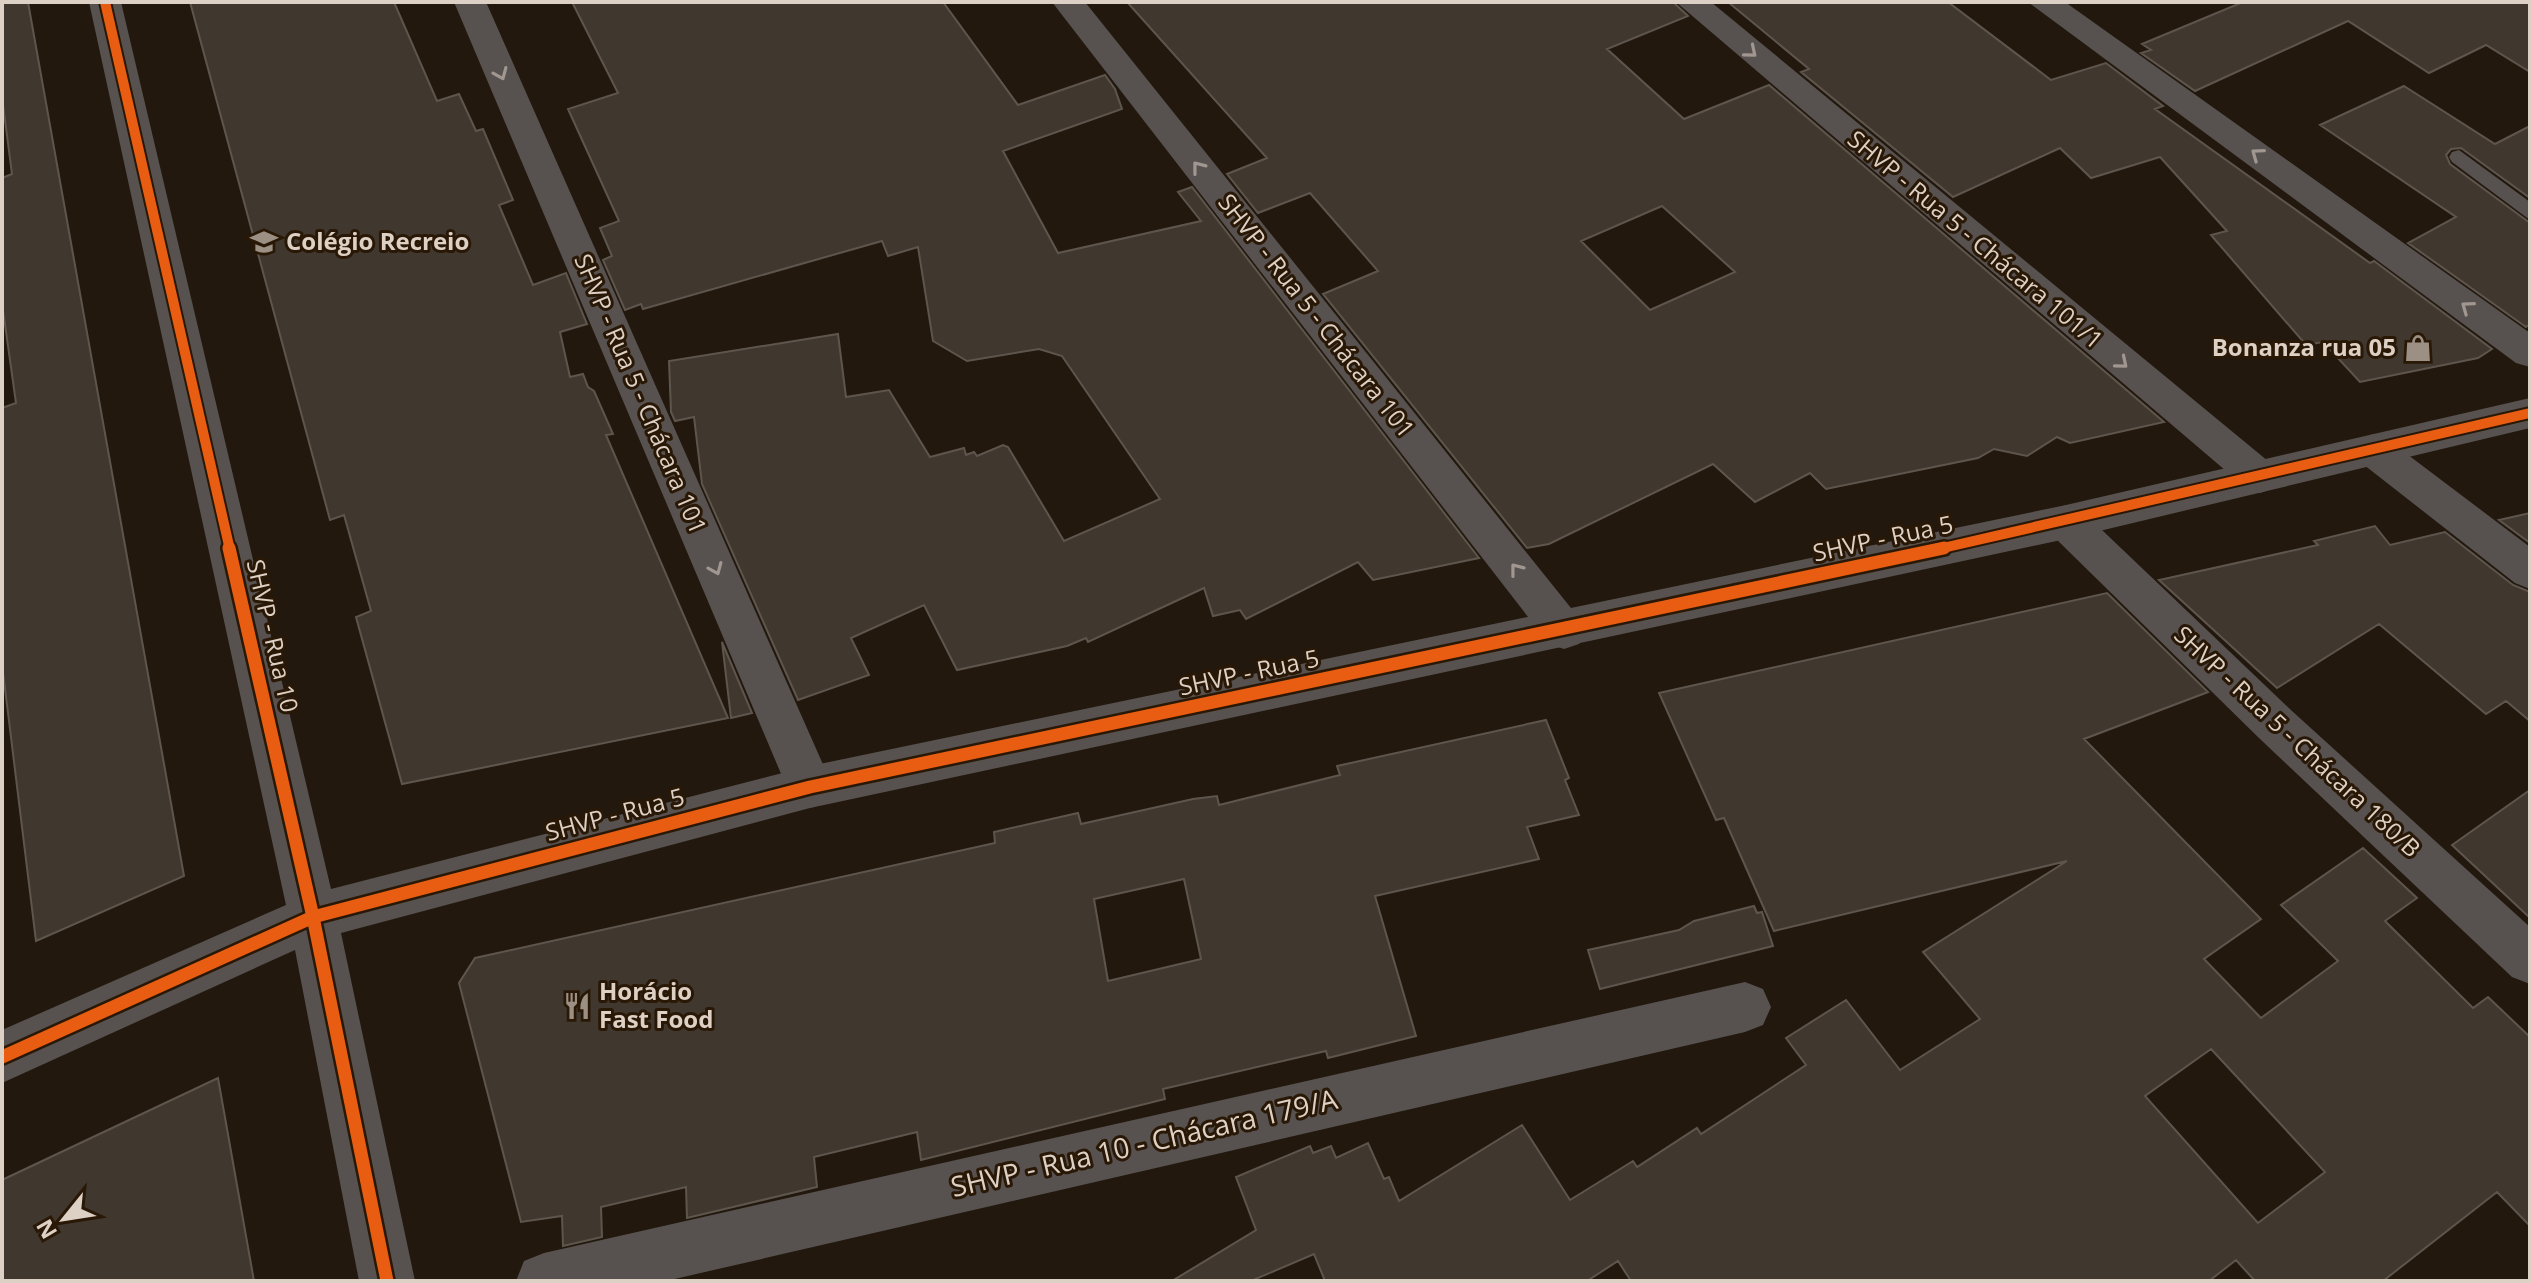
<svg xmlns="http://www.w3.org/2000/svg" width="2532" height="1283" viewBox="0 0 2532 1283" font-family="'Open Sans',sans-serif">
	<rect width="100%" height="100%" fill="#22180e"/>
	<path fill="#40382f" stroke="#5e554d" stroke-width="2" fill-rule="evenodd" d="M 2,2 L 28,2 L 184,876 L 36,941 L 2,664 L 2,408 L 16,403 L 2,303 L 2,178 L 12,174 L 2,97 Z
		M 190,2 L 394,2 L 437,101 L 459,94 L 476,131 L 483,129 L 513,200 L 499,205 L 533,285 L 566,273 L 587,324 L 560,332 L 570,377 L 583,374 L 588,387 L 594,391 L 613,434 L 606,435 L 728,718 L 402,784 L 356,617 L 371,611 L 344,515 L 330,520 Z
		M 572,2 L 943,2 L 1018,105 L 1105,75 L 1115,89 L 1122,109 L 1003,151 L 1058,253 L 1201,221 L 1178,192 L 1192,187 L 1479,558 L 1373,580 L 1358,562 L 1246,619 L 1240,610 L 1213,616 L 1204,588 L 1088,642 L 1086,638 L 1067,646 L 957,670 L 924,605 L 851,638 L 869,675 L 798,700 L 702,484 L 694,417 L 675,421 L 671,412 L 669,361 L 838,334 L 846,397 L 889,390 L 930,457 L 964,448 L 966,455 L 974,452 L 977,456 L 1003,445 L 1008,447 L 1064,541 L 1160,499 L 1062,356 L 1039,349 L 967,361 L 933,341 L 918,247 L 888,256 L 882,241 L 643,309 L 641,304 L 625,310 L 603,260 L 612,256 L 600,228 L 619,221 L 568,109 L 618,93 Z
		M 1127,2 L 1673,2 L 1688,16 L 1607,49 L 1684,119 L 1769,85 L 2164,422 L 2070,443 L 2057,437 L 2027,456 L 1994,449 L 1978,458 L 1826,489 L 1810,473 L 1755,502 L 1713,464 L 1549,544 L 1527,548 L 1323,294 L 1378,271 L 1310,193 L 1258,213 L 1227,174 L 1267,158 ZM 1662,206 L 1735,272 L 1650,310 L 1581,241 Z
		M 1728,2 L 1948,2 L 2051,80 L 2106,63 L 2163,106 L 2155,109 L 2370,263 L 2374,261 L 2492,349 L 2478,358 L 2360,382 L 2323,342 L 2306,345 L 2211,235 L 2227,231 L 2160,157 L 2091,178 L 2060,148 L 1953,197 L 1801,72 L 1809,69 Z
		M 2243,2 L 2530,2 L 2530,72 L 2486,45 L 2429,73 L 2348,21 L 2195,91 L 2141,53 L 2151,50 L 2142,44 Z
		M 2404,86 L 2495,144 L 2530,126 L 2530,198 L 2461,148 L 2451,149 L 2446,155 L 2450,164 L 2530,223 L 2530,324 L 2526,327 L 2408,243 L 2456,217 L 2320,125 Z
		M 2530,513 L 2530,543 L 2499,520 Z
		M 2375,526 L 2390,545 L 2445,532 L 2513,585 L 2530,592 L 2530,721 L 2506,701 L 2486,714 L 2379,624 L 2277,688 L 2159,580 L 2318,545 L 2314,541 Z
		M 2107,593 L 2208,692 L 2084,739 L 2261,919 L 2204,959 L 2261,1018 L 2338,961 L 2281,905 L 2363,848 L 2417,898 L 2385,921 L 2473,1008 L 2488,997 L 2530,1037 L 2530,1226 L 2497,1192 L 2383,1281 L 2255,1281 L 2236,1260 L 2209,1281 L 1631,1281 L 1618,1261 L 1587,1281 L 1325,1281 L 1314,1254 L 1251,1281 L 1172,1281 L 1256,1230 L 1236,1177 L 1310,1146 L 1313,1153 L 1331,1146 L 1336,1158 L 1368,1143 L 1384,1179 L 1389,1177 L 1399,1201 L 1522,1125 L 1570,1200 L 1633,1161 L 1637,1167 L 1697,1128 L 1701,1134 L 1806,1065 L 1786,1038 L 1846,1000 L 1900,1070 L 1980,1019 L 1923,952 L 2067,861 L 1774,931 L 1724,818 L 1716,820 L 1659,693 ZM 2211,1049 L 2325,1172 L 2258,1223 L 2145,1096 Z
		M 722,642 L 752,713 L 731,718 Z
		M 1546,720 L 1569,778 L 1565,780 L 1579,815 L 1527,827 L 1539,859 L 1375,896 L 1416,1036 L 1328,1058 L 1326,1051 L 1163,1089 L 1165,1099 L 921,1160 L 917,1132 L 814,1157 L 817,1187 L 687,1218 L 686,1187 L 601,1207 L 602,1237 L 563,1246 L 562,1216 L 521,1222 L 459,983 L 475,958 L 995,843 L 994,832 L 1078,813 L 1081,824 L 1193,799 L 1217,796 L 1219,805 L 1340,775 L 1337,766 ZM 1184,879 L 1201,959 L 1108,981 L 1094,899 Z
		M 2530,790 L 2530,918 L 2452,845 Z
		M 1754,906 L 1757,913 L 1762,912 L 1773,946 L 1600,989 L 1588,950 L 1679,930 L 1694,921 Z
		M 218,1078 L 254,1281 L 2,1281 L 2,1180 Z"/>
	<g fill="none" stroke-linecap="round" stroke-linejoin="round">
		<path fill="#57524f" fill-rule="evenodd" d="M 2459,150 L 2530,202 L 2530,220 L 2452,162 L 2449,157 L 2452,152 Z"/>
		<path fill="#57524f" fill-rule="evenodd" d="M 454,2 L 486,2 L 833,787 L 827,802 L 810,808 L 793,802 Z
			M 1052,2 L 1085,2 L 1579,618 L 1586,631 L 1579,644 L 1564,649 L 1549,644 Z
			M 1676,2 L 1711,2 L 2274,466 L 2280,477 L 2274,488 L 2260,493 L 2246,488 Z
			M 2028,2 L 2065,2 L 2530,333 L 2530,367 L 2516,363 Z
			M 2373,434 L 2387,439 L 2530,547 L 2530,589 L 2515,583 L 2359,461 L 2353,450 L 2359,439 Z
			M 2066,505 L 2081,510 L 2292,711 L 2530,927 L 2530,984 L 2512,977 L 2260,739 L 2051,534 L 2045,522 L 2051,510 Z
			M 1745,982 L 1763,989 L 1771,1007 L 1763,1025 L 1745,1032 L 666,1281 L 516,1281 L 524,1261 L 544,1253 Z"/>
		<path fill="#57524f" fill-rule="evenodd" d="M 89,2 L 121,2 L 331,889 L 810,766 L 2066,505 L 2530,398 L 2530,428 L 2066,539 L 810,808 L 341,933 L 415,1281 L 359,1281 L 295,950 L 2,1083 L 2,1030 L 286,905 Z"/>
		<g stroke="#2a1806" stroke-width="14">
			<path id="cycleway-far1" d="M 105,2 L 230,550
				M 1934,550 L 2530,413"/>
		</g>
		<g stroke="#2a1806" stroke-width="18">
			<path id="cycleway" d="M 229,548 L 313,917 L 387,1281
				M 2,1057 L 313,917 L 810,787 L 1944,548"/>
		</g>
		<use href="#cycleway-far1" stroke="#e95d12" stroke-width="10"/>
		<use href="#cycleway" stroke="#e95d12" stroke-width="13"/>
	</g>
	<defs><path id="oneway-chevron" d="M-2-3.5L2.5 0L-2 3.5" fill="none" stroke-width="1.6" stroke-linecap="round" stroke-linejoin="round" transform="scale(2)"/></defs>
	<g stroke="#a19790">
		<use href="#oneway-chevron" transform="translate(1751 52) rotate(40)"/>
		<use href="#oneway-chevron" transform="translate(501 74) rotate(67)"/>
		<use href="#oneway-chevron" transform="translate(2257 154) rotate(-144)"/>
		<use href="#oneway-chevron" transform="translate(1198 167) rotate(-128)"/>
		<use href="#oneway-chevron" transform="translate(2467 307) rotate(-144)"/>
		<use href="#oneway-chevron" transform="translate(2122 363) rotate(40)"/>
		<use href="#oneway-chevron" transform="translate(716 569) rotate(67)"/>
		<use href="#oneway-chevron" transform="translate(1516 569) rotate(-128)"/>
	</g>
	<defs>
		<g id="school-bare" transform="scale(2.16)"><path d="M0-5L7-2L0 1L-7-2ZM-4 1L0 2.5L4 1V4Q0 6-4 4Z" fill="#9c9085" stroke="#2a1806" stroke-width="2.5" paint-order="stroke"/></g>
		<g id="shop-bare" transform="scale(2.16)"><path d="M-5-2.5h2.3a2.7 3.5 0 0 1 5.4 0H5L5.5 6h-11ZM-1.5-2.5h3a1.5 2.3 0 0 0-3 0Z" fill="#9c9085" stroke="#2a1806" stroke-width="2.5" paint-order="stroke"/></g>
		<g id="restaurant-bare" transform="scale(2.16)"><path d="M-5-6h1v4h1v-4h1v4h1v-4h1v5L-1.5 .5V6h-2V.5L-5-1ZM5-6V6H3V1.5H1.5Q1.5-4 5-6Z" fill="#9c9085" stroke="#2a1806" stroke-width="2.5" paint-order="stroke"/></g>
	</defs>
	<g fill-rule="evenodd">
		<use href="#school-bare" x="264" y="242"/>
		<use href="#shop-bare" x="2418" y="348"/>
		<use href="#restaurant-bare" x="577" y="1006"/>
	</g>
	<g text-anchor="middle" stroke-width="6" stroke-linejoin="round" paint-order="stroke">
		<g font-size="24" fill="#ddd0c5" stroke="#2a1806">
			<text transform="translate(1975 240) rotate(40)" y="8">SHVP - Rua 5 - Chácara 101/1</text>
			<text transform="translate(1316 316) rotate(52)" y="8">SHVP - Rua 5 - Chácara 101</text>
			<text transform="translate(640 394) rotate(67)" y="8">SHVP - Rua 5 - Chácara 101</text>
			<text transform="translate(1883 539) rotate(-12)" y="8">SHVP - Rua 5</text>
			<text transform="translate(272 636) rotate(77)" y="8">SHVP - Rua 10</text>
			<text transform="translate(1249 673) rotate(-12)" y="8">SHVP - Rua 5</text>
			<text transform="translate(2297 742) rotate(43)" y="8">SHVP - Rua 5 - Chácara 180/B</text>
			<text transform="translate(615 815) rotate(-15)" y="8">SHVP - Rua 5</text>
		</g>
		<g font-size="24" font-weight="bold" fill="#ddd0c5" stroke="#2a1806" text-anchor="start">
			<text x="286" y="250">Colégio Recreio</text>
			<text x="2396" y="356" text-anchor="end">Bonanza rua 05</text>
			<text x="599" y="1000">Horácio<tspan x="599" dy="28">Fast Food</tspan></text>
		</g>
		<g font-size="28" fill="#ddd0c5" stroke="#2a1806">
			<text transform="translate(1144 1143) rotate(-13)" y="10">SHVP - Rua 10 - Chácara 179/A</text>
		</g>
	</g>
	<rect width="2532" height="1283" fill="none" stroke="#ddd0c5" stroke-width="8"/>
	<g transform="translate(64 1219) rotate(240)" stroke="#2a1806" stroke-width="6" paint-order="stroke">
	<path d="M0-6L14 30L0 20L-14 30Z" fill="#ddd0c5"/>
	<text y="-12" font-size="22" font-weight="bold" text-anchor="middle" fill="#ddd0c5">N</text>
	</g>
</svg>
